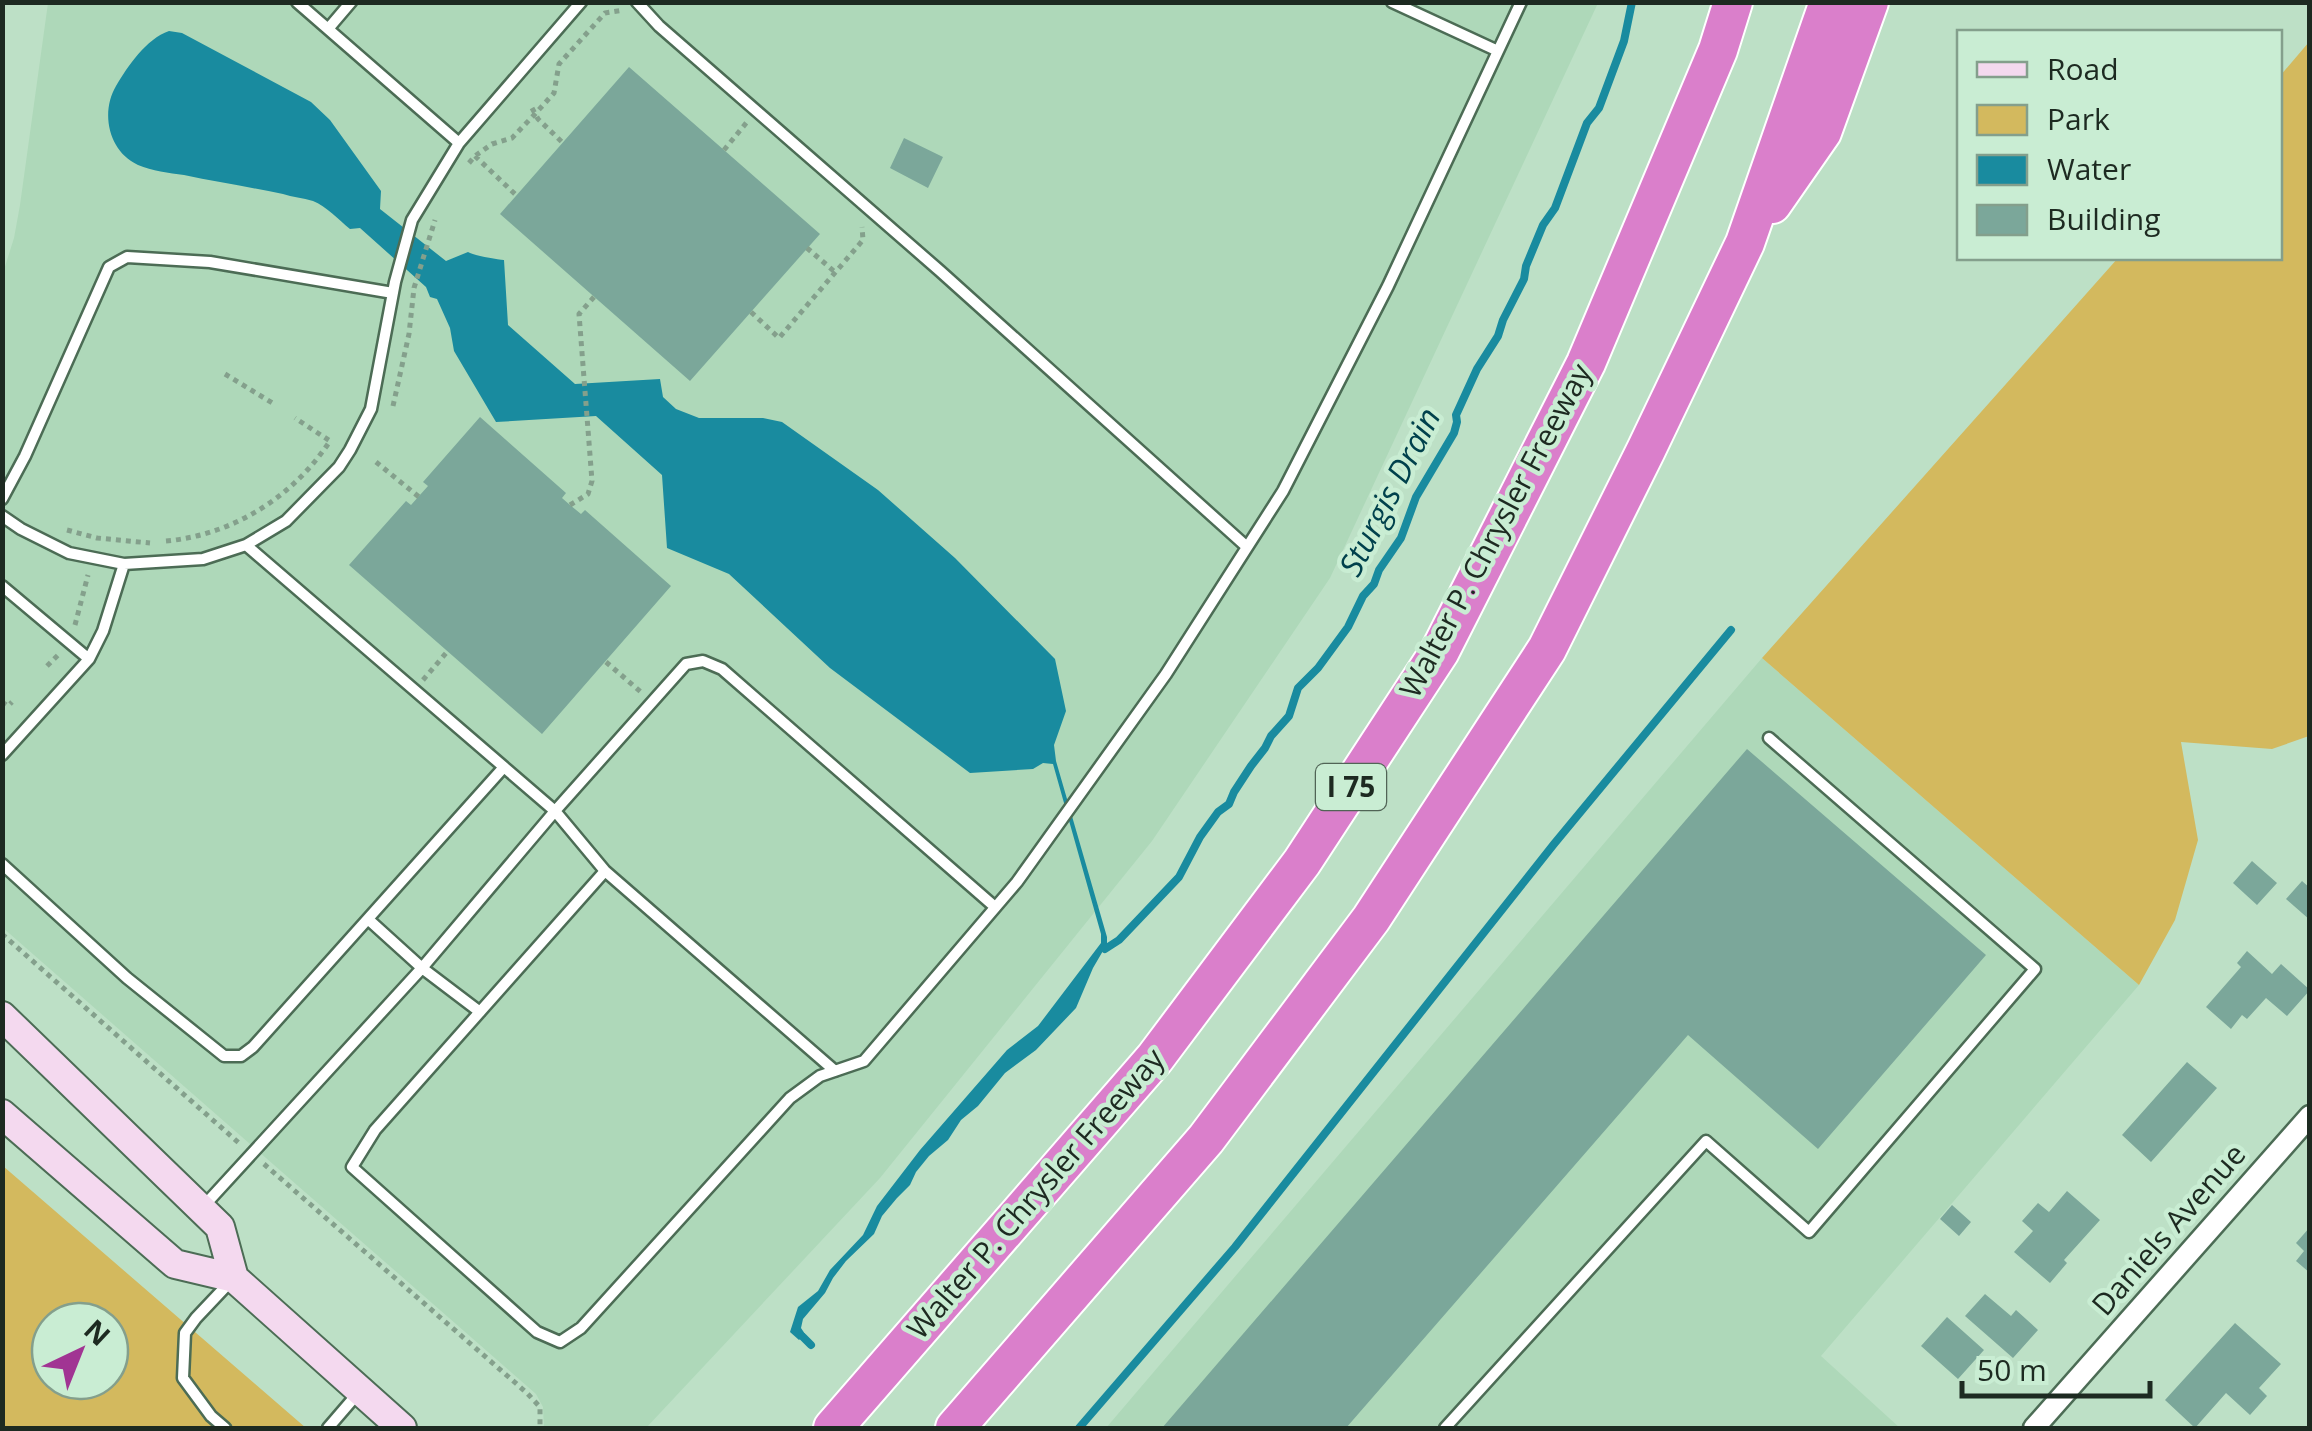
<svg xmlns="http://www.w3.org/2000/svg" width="2312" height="1431" viewBox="0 0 2312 1431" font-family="'Open Sans',sans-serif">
	<rect width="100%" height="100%" fill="#bde0c6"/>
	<path fill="#aed8b9" d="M 48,3 L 1598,3 L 1330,578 L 1152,841 L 880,1178 L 646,1428 L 544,1428 L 543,1407 L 536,1394 L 2,927 L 2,276 L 14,238 L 20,205 Z
		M 1762,658 L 2139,985 L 1821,1356 L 1900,1428 L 1106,1428 Z"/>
	<path fill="#d3b95e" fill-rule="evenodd" d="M 2309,42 L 2309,736 L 2272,749 L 2181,742 L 2198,840 L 2175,920 L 2139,985 L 1762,658 L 2118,258 L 2280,258 L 2280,76 Z
		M 3,1166 L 306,1428 L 3,1428 ZM 50,1321 L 110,1321 L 110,1381 L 50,1381 Z"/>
	<path fill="#198b9f" d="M 169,31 L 182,33 L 311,102 L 330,120 L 381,191 L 380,209 L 446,261 L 468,252 C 474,256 496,259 504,260 L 508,325 L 575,384 L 660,379 L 663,397 L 676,409 L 699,418 L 763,418 L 782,422 L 878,490 L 955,558 L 1055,659 L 1066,711 L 1054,745 L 1056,761 L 1107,937 L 1107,944 L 1093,968 L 1076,1008 L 1036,1050 L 1005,1073 L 978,1106 L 961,1120 L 948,1140 L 929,1156 L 916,1172 L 910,1185 L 897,1198 L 882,1216 L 874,1234 L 846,1261 L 833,1278 L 825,1293 L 803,1319 L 801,1328 L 805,1334 L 799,1340 L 790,1332 L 798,1307 L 818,1291 L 830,1270 L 863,1235 L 877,1206 L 920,1150 L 1007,1050 L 1038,1026 L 1101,943 L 1101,934 L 1053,764 L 1043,763 L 1033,769 L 970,773 L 830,668 L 729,574 L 667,548 L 662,475 L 596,416 L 496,422 L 454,351 L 450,328 L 437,299 L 430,297 L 426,287 L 360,228 L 350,229 C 339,220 326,206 313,201 C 303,198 292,197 283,194 C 250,187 217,182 184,175 C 169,173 152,171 138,165 C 109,152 100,113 116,86 C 128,66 146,39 169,31 Z"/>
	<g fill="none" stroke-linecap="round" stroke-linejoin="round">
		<path stroke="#198b9f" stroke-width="8" d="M 1105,949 L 1119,940 L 1179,877 L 1200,837 L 1218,812 L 1229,804 L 1234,792 L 1251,766 L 1265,748 L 1271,736 L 1289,716 L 1298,688 L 1318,668 L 1348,627 L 1363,596 L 1374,584 L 1379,570 L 1401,538 L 1416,497 L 1454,433 L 1457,422 L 1456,415 L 1477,369 L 1498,336 L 1503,320 L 1524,279 L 1526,266 L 1543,225 L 1555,208 L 1587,123 L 1599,108 L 1624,41 L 1632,2
			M 803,1337 L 811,1345
			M 1079,1428 L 1235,1247 L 1554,844 L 1731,630"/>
	</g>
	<path fill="#7ba79a" d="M 629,67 L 820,234 L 690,381 L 500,214 Z
		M 904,138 L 943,157 L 928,188 L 890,168 Z
		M 480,417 L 566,493 L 562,498 L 570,505 L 581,514 L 585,510 L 671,586 L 542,734 L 349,565 L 406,501 L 411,505 L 428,486 L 423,482 Z
		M 1747,749 L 1986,955 L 1818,1149 L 1688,1035 L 1346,1428 L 1162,1428 Z
		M 2252,861 L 2277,883 L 2257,905 L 2233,883 Z
		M 2302,881 L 2310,888 L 2310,920 L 2286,899 Z
		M 2247,951 L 2272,974 L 2281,964 L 2310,990 L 2287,1016 L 2266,998 L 2247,1019 L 2242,1015 L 2231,1029 L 2206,1007 L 2241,967 L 2237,963 Z
		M 2187,1062 L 2217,1088 L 2151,1162 L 2122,1135 Z
		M 2067,1191 L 2100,1220 L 2064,1260 L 2067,1263 L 2050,1283 L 2014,1252 L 2033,1231 L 2022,1221 L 2038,1203 L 2049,1212 Z
		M 1952,1205 L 1971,1222 L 1959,1236 L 1940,1219 Z
		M 2310,1227 L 2310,1273 L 2296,1261 L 2304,1251 L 2296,1243 Z
		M 1985,1294 L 2011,1316 L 2016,1310 L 2038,1330 L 2013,1358 L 1965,1316 Z
		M 1947,1317 L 1984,1350 L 1958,1379 L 1921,1346 Z
		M 2235,1323 L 2281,1364 L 2259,1388 L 2267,1396 L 2250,1415 L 2226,1393 L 2195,1428 L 2165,1400 Z"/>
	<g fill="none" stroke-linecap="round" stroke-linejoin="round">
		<g stroke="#4c6c55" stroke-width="15">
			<path id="service" d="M 297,2 L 459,143
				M 637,2 L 659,26 L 940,271 L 1247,547
				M 1392,2 L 1498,51
				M 328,29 L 351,2
				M 2,499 L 25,456 L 109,267 L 127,257 L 210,262 L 393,293
				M 2,516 L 21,529 L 69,553 L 124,564 L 203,559 L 246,545 L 286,521 L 339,467 L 350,450 L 371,409 L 395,282 L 412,220 L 459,143 L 581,2
				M 2,586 L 89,659
				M 2,755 L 89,659 L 103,631 L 124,564
				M 2,864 L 127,978 L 224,1056 L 241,1056 L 253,1047 L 504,767
				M 605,871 L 555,811 L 686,664 L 703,661 L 722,669 L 995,907
				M 369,920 L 422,968 L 480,1012
				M 835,1071 L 605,871 L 375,1130 L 352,1167 L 537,1332 L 560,1342 L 581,1328 L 790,1098 L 820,1076 L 864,1061 L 1017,882 L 1166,674 L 1283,491 L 1388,286 L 1521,2
				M 202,1208 L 422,968 L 555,811 L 246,545
				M 225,1428 L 211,1416 L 183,1378 L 185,1333 L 196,1318 L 230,1282
				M 328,1428 L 359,1392
				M 1445,1428 L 1706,1141 L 1809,1232 L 2035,969 L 1769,738"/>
		</g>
		<g stroke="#4c6c55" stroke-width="25">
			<path id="minor" d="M 2034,1428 L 2310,1116"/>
		</g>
		<g stroke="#4c6c55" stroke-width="32">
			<path id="secondary" d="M 2,1016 L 220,1227 L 234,1278
				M 2,1114 L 175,1264 L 234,1278 L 402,1428"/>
		</g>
		<g stroke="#fff" stroke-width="42">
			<path id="motorway" d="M 1772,204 L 1822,132 L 1869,2
				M 833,1428 L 1155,1058 L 1302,862 L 1440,651 L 1586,363 L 1718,50 L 1733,2
				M 955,1428 L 1206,1139 L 1371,919 L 1547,649 L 1646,450 L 1745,243 L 1829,2"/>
		</g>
		<path stroke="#84a08c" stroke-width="5" stroke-dasharray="5 5" stroke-linecap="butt" d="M 532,108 L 538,119 L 563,143
			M 724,150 L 747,122
			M 475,156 L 516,195
			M 469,163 L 475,156 L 492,144 L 512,138 L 535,114 L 554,93 L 559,64 L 605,13 L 624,10
			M 807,248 L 835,272
			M 751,312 L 779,338 L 863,240 L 862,227
			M 225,374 L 274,404
			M 393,406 L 409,334 L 414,288 L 435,220
			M 376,462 L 419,497
			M 570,505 L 588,494 L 592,481 L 579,314 L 594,297
			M 67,530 L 97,538 L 150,543
			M 166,541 C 233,535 293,497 330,441 L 295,418
			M 75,625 L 88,575
			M 606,662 L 641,692
			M 47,666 L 58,655
			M 423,680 L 447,652
			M 2,702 L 8,706 L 12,702
			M 2,934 L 240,1144
			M 264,1164 L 527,1393 L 540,1407 L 540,1428"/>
		<use href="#service" stroke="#fff" stroke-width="10"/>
		<use href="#minor" stroke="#fff" stroke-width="20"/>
		<use href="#secondary" stroke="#f4d9ef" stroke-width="28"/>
		<use href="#motorway" stroke="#da7fcb" stroke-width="38"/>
	</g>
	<g text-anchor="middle" stroke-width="9" stroke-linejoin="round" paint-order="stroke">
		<rect fill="#c9edd3" stroke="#516456" stroke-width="2.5" x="1316" y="764" width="70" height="46" rx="8"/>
		<g font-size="28" font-weight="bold" fill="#1d2a21">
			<text x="1351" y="797">I 75</text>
		</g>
		<g font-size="30" fill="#1d2a21" stroke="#c9edd3">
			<text transform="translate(1496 531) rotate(-62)" y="10">Walter P. Chrysler Freeway</text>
			<text transform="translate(1036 1194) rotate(-49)" y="10">Walter P. Chrysler Freeway</text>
			<text transform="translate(2169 1230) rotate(-49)" y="10">Daniels Avenue</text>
		</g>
		<g font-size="32" font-style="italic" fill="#00414c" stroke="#c9edd3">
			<text transform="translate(1390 492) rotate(-63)" y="11">Sturgis Drain</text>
		</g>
	</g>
	<rect width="2312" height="1431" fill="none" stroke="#1d2a21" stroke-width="10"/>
	<rect x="1957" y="30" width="325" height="230" fill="#c9edd3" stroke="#849f8c" stroke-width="2.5"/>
	<rect x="1977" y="62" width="50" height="15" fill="#f4d9ef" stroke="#849f8c" stroke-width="2.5"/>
	<text x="2047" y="80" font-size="30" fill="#1d2a21">Road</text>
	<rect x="1977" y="105" width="50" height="30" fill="#d3b95e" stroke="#849f8c" stroke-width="2.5"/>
	<text x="2047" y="130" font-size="30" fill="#1d2a21">Park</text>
	<rect x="1977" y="155" width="50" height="30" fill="#198b9f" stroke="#849f8c" stroke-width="2.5"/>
	<text x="2047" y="180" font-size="30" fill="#1d2a21">Water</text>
	<rect x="1977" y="205" width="50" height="30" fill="#7ba79a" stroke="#849f8c" stroke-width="2.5"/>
	<text x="2047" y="230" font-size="30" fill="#1d2a21">Building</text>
	<g transform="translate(80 1351) rotate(43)"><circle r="48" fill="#c9edd3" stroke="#849f8c" stroke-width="2.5"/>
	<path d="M0-8L18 38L0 25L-18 38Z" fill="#a13493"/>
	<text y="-15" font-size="28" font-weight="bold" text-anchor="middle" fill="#1d2a21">N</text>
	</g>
	<path d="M1962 1381v15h188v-15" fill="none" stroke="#1d2a21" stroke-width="5"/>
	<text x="1977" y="1381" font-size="30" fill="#1d2a21" stroke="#c9edd3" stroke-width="8" paint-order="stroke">50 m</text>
</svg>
